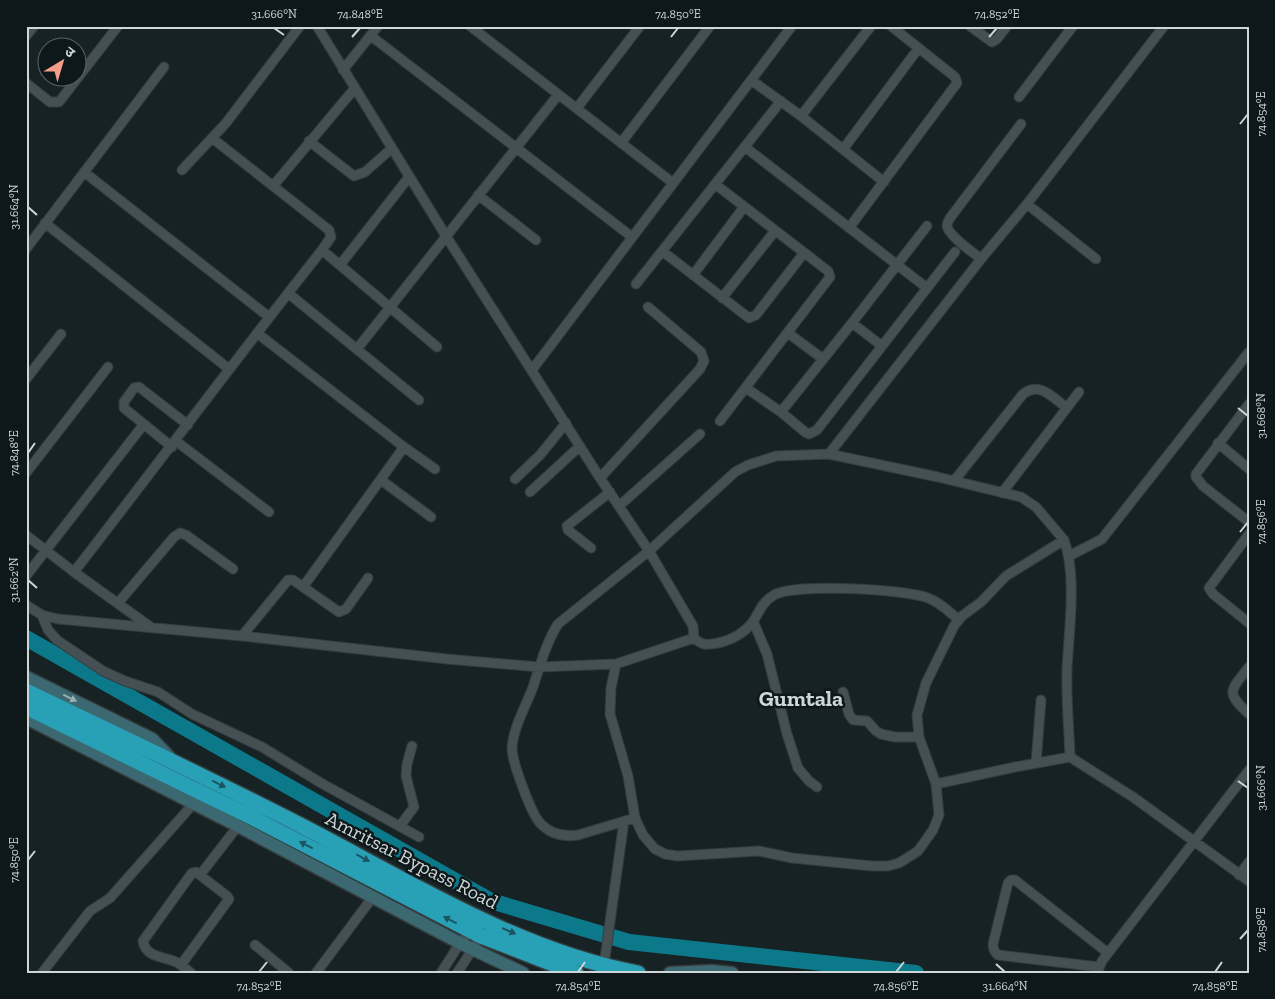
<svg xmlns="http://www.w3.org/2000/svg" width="1275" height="999" viewBox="0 0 1275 999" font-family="'Zilla Slab','Noto Sans Devanagari',serif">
	<rect width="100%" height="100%" fill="#172224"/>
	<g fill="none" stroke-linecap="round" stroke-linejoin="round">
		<path stroke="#0c798b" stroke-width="16" d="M 26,638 L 491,901 L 629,942 L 916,973"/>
		<g stroke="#343c3e" stroke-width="11">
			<path id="street" d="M 317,26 L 446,236 L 600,478 L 649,551 L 693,626 L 694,638 L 616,664 L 611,688 L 610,714 L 628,776 L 635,818 L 643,835 L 655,849 L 665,854 L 677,856 L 759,851 L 792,858 L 872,866 L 888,866 L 899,863 L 918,851 L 933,830 L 939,815 L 936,784 L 919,737 L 917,715 L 926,683 L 954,626 L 962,616 L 981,602 L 1006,576 L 1064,540 C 1077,575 1069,630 1067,669 C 1066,698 1069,728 1070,757 L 1133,797 L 1249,881
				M 470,26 L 673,183
				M 871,26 L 801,116 L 884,182
				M 970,26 L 992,42 L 997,39 L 1007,26
				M 26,36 L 34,26
				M 371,36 L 632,237
				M 343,70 L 378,26
				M 751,80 L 801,116
				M 26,83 L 50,102 L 59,102 L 118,26
				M 1019,97 L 1073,26
				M 577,108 L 640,26
				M 212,138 L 273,186
				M 309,141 L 354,176 L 365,172 L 391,149
				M 621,143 L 710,26
				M 745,147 L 927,288
				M 844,148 L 918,49
				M 182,170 L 226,123 L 300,26
				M 84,172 L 269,317
				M 715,184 L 828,271 L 830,277 L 720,421
				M 478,195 L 536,240
				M 1027,204 L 1096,259
				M 45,223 L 229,369
				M 849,228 L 957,83 L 955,77 L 891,26
				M 26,249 L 164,67
				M 322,250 L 331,237 L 329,230 L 273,186 L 355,88
				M 662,251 L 749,318 L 756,315 L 804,253
				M 981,259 C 974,253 947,235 947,225 C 947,223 949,220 950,218 L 1021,124
				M 340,265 L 409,177
				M 693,275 L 744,207
				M 636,284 L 781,101
				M 288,293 L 419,400
				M 722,298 L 775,231
				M 852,323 L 927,226
				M 257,333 L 404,447 L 303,587
				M 788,333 L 823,359
				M 357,349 L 558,95
				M 532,370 L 792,26
				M 26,379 L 61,334
				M 746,388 L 781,412 L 852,323 L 882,346
				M 1249,404 L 1196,474 L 1196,477 L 1203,486 L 1249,522
				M 781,412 L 805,432 L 809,434 L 817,430 L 955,252
				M 176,441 L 269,512
				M 1218,443 L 1249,469
				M 172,447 L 124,408 L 124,402 L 134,388 L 139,387 L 188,425
				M 404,447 L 435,469
				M 829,454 L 981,259 L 1027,204 L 1164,26
				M 26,473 L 108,367
				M 600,478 L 700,369 L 704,361 L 701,352 L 648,307
				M 515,479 L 540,455 L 566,423
				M 381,480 L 431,517
				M 954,481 L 1023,394 C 1040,381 1053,398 1067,408
				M 530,492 L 580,446
				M 1002,493 L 1079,392
				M 619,506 L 700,434
				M 1249,534 L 1209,588 L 1213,594 L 1249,623
				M 26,535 L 74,572 L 152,628
				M 591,548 L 568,530 L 567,526 L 610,492
				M 1069,556 L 1102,539 L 1249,352
				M 74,572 C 157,465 238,356 322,250 L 437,347
				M 26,576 L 144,424
				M 118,603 L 174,537 L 180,533 L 186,535 L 233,569
				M 26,605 L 42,615 L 58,619 L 242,636 L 447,659 L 539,667 L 616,664
				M 42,615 L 48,630 L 57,640 L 103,671 L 125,681 L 158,692 L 192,714 L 262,747 L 321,783 L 419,837
				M 753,621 L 767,654 L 787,734 L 798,768 L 809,781 L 817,787
				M 242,636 L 288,580 L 293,580 L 339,612 L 346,609 L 368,578
				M 694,638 C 703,646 707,645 718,643 C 732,640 744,633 753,622 C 759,612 763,601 774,595 C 793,583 905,589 928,598 C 940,602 949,612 959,620
				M 1249,667 C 1230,691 1225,692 1249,714
				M 843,692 L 849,714 L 853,720 L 867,721 L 876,731 L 881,734 L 895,737 L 919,737
				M 1036,763 L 1041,700
				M 936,784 L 1015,767 L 1070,757
				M 635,818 L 578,835 C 564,837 550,834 540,823 C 531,813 512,762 512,748 C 513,728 526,706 533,687 C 540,666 546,643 558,624 L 649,551 L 735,472 L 748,465 L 776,456 L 829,454 L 938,477 L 1021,497 L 1036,507 L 1064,540
				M 400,826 L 414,807 L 406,776 L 407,764 L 412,746
				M 200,875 L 238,826
				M 1239,875 L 1249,862
				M 255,945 L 289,973
				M 181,965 L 229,899 L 227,896 L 196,872 L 192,873 L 143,941 C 146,959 166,956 178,963 C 183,966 187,970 191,973
				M 604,965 L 624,821
				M 1099,967 L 998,955 C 994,952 993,949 993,944 L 1008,883 L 1011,880 L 1015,880 L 1108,953
				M 42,973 L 90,911 L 110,898 L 194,803
				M 316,973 L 372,898
				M 441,973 L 460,943 L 473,928
				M 457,973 L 476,944
				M 1097,973 L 1102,961 L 1249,770"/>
		</g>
		<g stroke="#343c3e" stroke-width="15">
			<path id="secondary" d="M 26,677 L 152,739 L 171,759
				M 26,718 L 238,826 L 460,943 L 523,973
				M 670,973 L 711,971 L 732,973"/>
		</g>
		<g stroke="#343c3e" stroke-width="18">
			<path id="highway" d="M 26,691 C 119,736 213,780 304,827 C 410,882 520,951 638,973
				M 26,707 L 253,818 L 481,936 L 576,973"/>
		</g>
		<use href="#street" stroke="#445053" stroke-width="9"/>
		<use href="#secondary" stroke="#3c6871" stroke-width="12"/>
		<use href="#highway" stroke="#28a0b6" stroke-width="15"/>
	</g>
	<defs><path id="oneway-solid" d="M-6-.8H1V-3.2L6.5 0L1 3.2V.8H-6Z" transform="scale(1.25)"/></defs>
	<use fill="#9cb0b4" href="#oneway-solid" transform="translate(70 698) rotate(26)"/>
	<g fill="#1a5561">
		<use href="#oneway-solid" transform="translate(219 784) rotate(26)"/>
		<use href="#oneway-solid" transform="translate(306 845) rotate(-153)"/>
		<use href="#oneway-solid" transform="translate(363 858) rotate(28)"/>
		<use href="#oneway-solid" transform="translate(450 920) rotate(-153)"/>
		<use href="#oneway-solid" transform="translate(509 931) rotate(23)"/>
	</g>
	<path fill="none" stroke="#cfd6d8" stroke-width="2" d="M 274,28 L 284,35M 352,37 L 360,28M 671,37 L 678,28M 989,37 L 997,28M 1240,124 L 1248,114M 28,207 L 37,215M 1238,408 L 1248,416M 28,453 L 35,443M 1240,532 L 1248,522M 28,580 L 37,588M 1238,781 L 1248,788M 28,860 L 35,851M 1240,939 L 1248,930M 996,964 L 1005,972M 259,972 L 267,962M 578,972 L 585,962M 896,972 L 904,962M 1215,972 L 1222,962"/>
	<g text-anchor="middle" stroke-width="5" stroke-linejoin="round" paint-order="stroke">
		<g font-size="20" fill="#cfd6d8" stroke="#0e181b">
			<text transform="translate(412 860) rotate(27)" y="7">Amritsar Bypass Road</text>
		</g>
		<g font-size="22" font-weight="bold" fill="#cfd6d8" stroke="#0e181b">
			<text x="801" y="706">Gumtala</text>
		</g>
	</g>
	<rect width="1275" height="999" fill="none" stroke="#0e181b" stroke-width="55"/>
	<g transform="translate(62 62) rotate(38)"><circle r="24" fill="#0e181b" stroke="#5b6467"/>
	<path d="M0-4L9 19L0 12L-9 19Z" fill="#f49e8a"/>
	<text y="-8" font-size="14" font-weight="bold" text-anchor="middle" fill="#cfd6d8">उ</text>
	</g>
	<rect x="28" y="28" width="1220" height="944" fill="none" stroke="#cfd6d8" stroke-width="2"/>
	<g font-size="12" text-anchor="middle" fill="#cfd6d8">
		<text x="274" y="18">31.666°N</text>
		<text x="360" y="18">74.848°E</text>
		<text x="678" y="18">74.850°E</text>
		<text x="997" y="18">74.852°E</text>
		<text transform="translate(1261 114) rotate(-90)" y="4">74.854°E</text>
		<text transform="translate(14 207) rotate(-90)" y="4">31.664°N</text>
		<text transform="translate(1261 416) rotate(-90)" y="4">31.668°N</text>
		<text transform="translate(14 453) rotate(-90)" y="4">74.848°E</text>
		<text transform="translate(1261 522) rotate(-90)" y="4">74.856°E</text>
		<text transform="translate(14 580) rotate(-90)" y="4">31.662°N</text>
		<text transform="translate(1261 788) rotate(-90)" y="4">31.666°N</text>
		<text transform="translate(14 860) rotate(-90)" y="4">74.850°E</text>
		<text transform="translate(1261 930) rotate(-90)" y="4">74.858°E</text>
		<text x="259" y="990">74.852°E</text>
		<text x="578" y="990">74.854°E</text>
		<text x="896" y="990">74.856°E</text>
		<text x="1005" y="990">31.664°N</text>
		<text x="1215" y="990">74.858°E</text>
	</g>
</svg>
